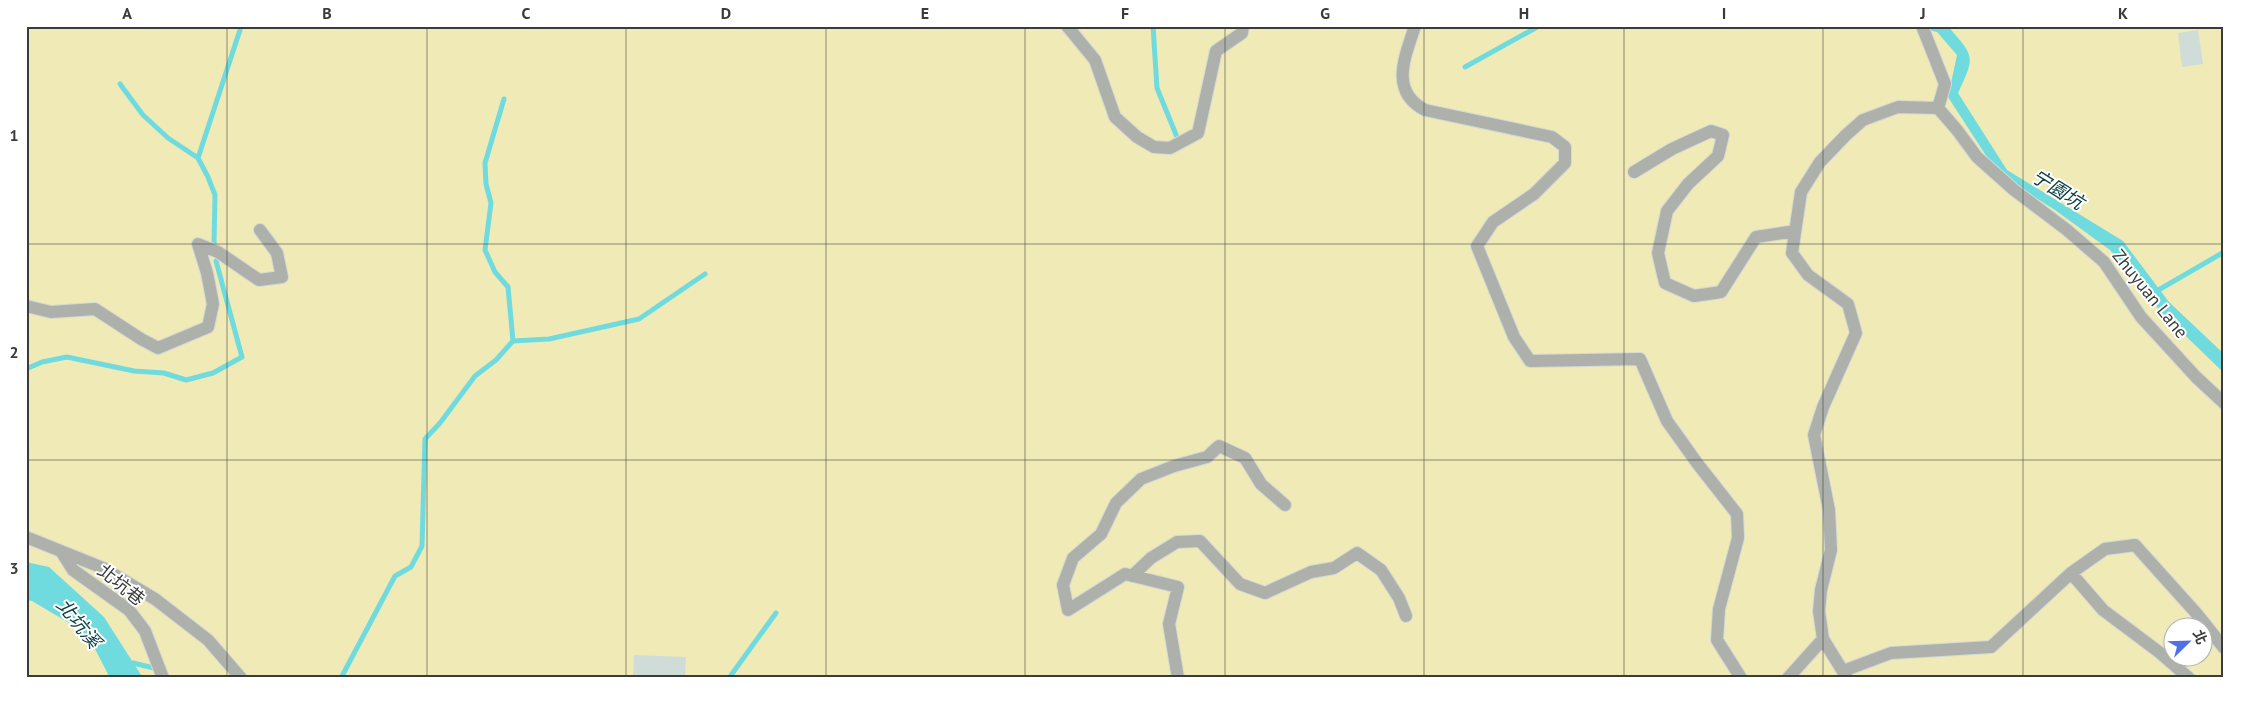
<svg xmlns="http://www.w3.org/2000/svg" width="2250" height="704" viewBox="0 0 2250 704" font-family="'PT Sans','Noto Sans TC',sans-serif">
	<rect width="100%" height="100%" fill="#f4fdf5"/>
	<path fill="#f0eab6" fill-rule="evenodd" d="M 26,26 L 2224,26 L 2224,678 L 26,678 ZM 2172,626 L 2202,626 L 2202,656 L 2172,656 Z"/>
	<path fill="#70dbde" d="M 1910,26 L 1948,26 C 1974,57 1976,55 1958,93 L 2007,170 L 2123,241 L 2169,302 L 2224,354 L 2224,373 L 2162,313 L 2110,250 L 2055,210 L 1998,174 L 1948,97 L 1957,55 L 1937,32 Z
		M 26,562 L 49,567 L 104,617 L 143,678 L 110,678 L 95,649 L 81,630 L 32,601 L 26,600 Z"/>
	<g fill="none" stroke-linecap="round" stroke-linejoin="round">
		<path stroke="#70dbde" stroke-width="5" d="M 1153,26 L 1157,88 L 1177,137
			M 1465,67 L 1539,26
			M 120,84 L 143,115 L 168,138 L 198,158
			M 214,244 L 215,195 L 208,177 L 198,158 L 240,30
			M 2155,292 L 2224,252
			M 513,341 L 549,339 L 639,319 L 705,274
			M 26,369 L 42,362 L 67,357 L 134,371 L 164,373 L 186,380 L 213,373 L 242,357 L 216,261
			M 127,665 L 133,663 L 158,669
			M 341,678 L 395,576 L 411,567 L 422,546 L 425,439 L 440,423 L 475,376 L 496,360 L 513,341 L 508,287 L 495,272 L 485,250 L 491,203 L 486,184 L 485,163 L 504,99
			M 729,678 L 776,613"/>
	</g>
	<path fill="#d0dcd8" d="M 2198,30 L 2203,64 L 2182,67 L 2178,33 Z
		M 634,655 L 686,657 L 685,678 L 633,678 Z"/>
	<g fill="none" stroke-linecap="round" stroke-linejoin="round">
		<g stroke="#d2dad3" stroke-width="14">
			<path id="minor" d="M 1067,26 L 1095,60 L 1115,117 L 1137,137 L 1154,147 L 1170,148 L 1198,133 L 1216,51 L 1242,33 L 1243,26
				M 1415,26 C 1405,57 1389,91 1425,110 L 1552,137 L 1565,147 L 1565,163 L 1534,194 L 1493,222 L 1477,246 L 1514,337 L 1530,361 L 1640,359 L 1667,421 L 1697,463 L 1737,514 L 1738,538 L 1719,609 L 1717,640 L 1741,678
				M 1922,26 L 1945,84 L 1938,108 L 1957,130 L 1977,157 L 2014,190 L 2067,230 L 2104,262 L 2141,317 L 2196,377 L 2224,403
				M 1634,172 L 1672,149 L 1711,131 L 1723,135 L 1718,156 L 1688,184 L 1667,211 L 1658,253 L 1665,283 L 1694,296 L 1721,292 L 1756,237 L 1795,231
				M 26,306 L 51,312 L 95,309 L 141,339 L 158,348 L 208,327 L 213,304 L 207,273 L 198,244 L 218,252 L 259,280 L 282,277 L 277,253 L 260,230
				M 26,537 L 103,568 L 155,599 L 208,640 L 241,678
				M 61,551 L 73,570 L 129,610 L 145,631 L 163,678
				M 2071,573 L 2103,610 L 2159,652 L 2189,678
				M 1132,576 L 1151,558 L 1177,542 L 1200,541 L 1240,584 L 1265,593 L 1311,572 L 1334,568 L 1357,553 L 1381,570 L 1399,598 L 1406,616
				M 1843,671 L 1891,653 L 1991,647 L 2071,573 L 2105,549 L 2135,545 L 2197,614 L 2224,648
				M 1178,678 L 1169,624 L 1178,587 L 1125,574 L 1068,610 L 1063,585 L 1073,558 L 1101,534 L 1116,503 L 1141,479 L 1174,466 L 1207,457 L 1219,446 L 1245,458 L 1261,484 L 1285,505
				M 1788,678 L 1823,639
				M 1847,678 L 1823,639 L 1819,611 L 1821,590 L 1831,550 L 1829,510 L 1814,435 L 1823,407 L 1856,333 L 1848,304 L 1808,275 L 1792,253 L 1801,192 L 1820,162 L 1846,135 L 1863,120 L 1898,107 L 1938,108"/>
		</g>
		<use href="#minor" stroke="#aeb0ac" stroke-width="12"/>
	</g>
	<path fill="none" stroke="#393c39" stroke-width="1" stroke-opacity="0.55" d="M 227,26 L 227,678M 427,26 L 427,678M 626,26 L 626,678M 826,26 L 826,678M 1025,26 L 1025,678M 1225,26 L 1225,678M 1424,26 L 1424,678M 1624,26 L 1624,678M 1823,26 L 1823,678M 2023,26 L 2023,678M 26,244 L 2224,244M 26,460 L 2224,460"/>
	<g text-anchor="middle" stroke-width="4" stroke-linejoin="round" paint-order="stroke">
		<g font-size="18" fill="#393c39" stroke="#fff">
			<text transform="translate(2150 294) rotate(51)" y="6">Zhuyuan Lane</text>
			<text transform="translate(121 585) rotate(39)" y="6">北坑巷</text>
		</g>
		<g font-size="19" font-style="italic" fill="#0e4143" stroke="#fff">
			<text transform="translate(2058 189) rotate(32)" y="7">宁園坑</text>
			<text transform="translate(79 623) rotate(51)" y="7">北坑溪</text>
		</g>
	</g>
	<rect width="2250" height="704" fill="none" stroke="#ffffff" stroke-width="55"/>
	<g transform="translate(2188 642) rotate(67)"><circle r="24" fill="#ffffff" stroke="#b0b1b0"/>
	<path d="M0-4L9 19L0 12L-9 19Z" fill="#5071e6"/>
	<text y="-8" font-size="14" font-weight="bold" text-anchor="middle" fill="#393c39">北</text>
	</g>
	<rect x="28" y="28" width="2194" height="648" fill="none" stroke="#393c39" stroke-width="2"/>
	<g font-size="16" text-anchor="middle" font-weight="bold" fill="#393c39">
		<text x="127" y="19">A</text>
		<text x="327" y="19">B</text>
		<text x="526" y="19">C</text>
		<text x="726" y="19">D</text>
		<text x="925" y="19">E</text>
		<text x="1125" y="19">F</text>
		<text x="1325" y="19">G</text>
		<text x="1524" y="19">H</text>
		<text x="1724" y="19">I</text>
		<text x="1923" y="19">J</text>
		<text x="2123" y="19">K</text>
		<text x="14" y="141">1</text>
		<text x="14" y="358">2</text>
		<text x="14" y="574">3</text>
	</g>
</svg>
